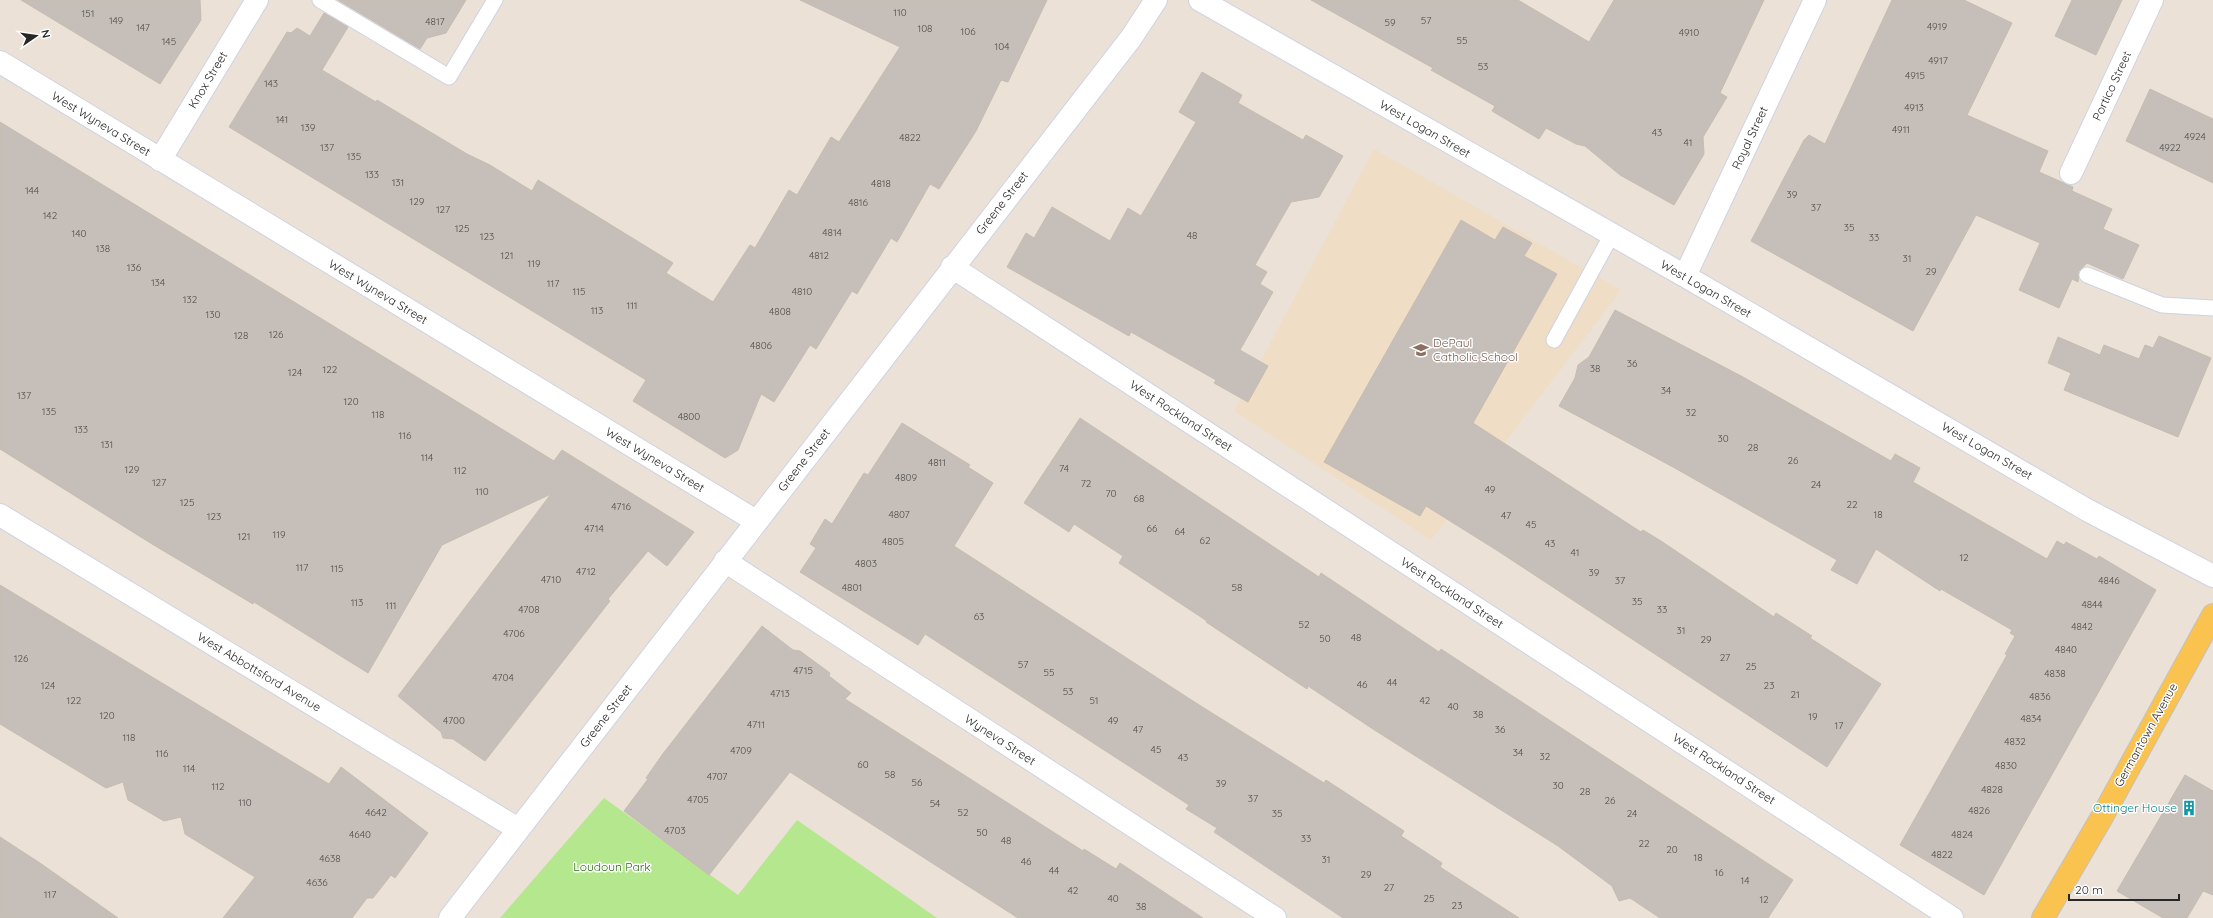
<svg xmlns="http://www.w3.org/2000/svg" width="2213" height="918" viewBox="0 0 2213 918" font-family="Quicksand,sans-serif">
	<rect width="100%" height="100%" fill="#ebe1d7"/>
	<path fill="#efddc5" d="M 1374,149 L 1621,290 L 1431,540 L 1234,411 Z"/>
	<path fill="#b5e78f" d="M 604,798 L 738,895 L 797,820 L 937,918 L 500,918 Z"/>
	<path fill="#c6beb8" stroke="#c6bdb1" d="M 21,0 L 200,0 L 201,20 L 160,84 Z
		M 338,0 L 466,0 L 446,33 L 427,38 L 420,49 Z
		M 800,0 L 1047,0 L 1008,82 L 1001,80 L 976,131 L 939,189 L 930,184 L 897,242 L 891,238 L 857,294 L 852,291 L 816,349 L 810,345 L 774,402 L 761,394 L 738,450 L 725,458 L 633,401 L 646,380 L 229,127 L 287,32 L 291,33 L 297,28 L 310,36 L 324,13 L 348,27 L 322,70 L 376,102 L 377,100 L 467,154 L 490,165 L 532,191 L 538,180 L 673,263 L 666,273 L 713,302 L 750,245 L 755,248 L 789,190 L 797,195 L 831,137 L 839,142 L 900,47 Z
		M 1311,0 L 1518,0 L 1589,42 L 1614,0 L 1764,0 L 1720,93 L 1727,97 L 1703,137 L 1704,154 L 1674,205 L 1620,175 L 1585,146 L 1576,144 L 1546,128 L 1539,139 L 1492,111 L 1495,106 L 1431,70 L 1433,68 Z
		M 1892,0 L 1964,0 L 2012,23 L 1967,115 L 2048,151 L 2039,172 L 2073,187 L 2072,191 L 2112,209 L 2103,229 L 2139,245 L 2123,279 L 2087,263 L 2079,271 L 2078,282 L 2072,279 L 2059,308 L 2019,290 L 2040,243 L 1976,215 L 1913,331 L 1751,241 L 1804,140 L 1809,135 L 1825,144 Z
		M 2072,0 L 2122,0 L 2096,55 L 2055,36 Z
		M 1202,72 L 1242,95 L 1238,103 L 1303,140 L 1306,135 L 1343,156 L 1319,197 L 1291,202 L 1255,265 L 1267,272 L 1260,284 L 1273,292 L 1240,350 L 1268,366 L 1248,402 L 1214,383 L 1216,380 L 1131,332 L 1129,336 L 1007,267 L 1026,233 L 1034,238 L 1052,207 L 1110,241 L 1128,208 L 1141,216 L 1196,122 L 1179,112 Z
		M 2150,89 L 2213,119 L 2213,183 L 2126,141 Z
		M 0,122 L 554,461 L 562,450 L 694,532 L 667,566 L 648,551 L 608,599 L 610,601 L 485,761 L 453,739 L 443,738 L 441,732 L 398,696 L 551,494 L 442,545 L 368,673 L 254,602 L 253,604 L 152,544 L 0,449 Z
		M 1461,220 L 1495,240 L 1503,227 L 1532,243 L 1524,256 L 1557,274 L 1473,423 L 1641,532 L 1643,530 L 1661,541 L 1774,617 L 1776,613 L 1812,636 L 1810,638 L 1881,684 L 1827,767 L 1498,551 L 1426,506 L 1420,516 L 1324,462 Z
		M 1615,310 L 1743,377 L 1891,461 L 1895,454 L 1920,468 L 1913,482 L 2047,559 L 2057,541 L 2064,545 L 2066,542 L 2097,559 L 2099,556 L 2156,590 L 1984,895 L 1900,845 L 2007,655 L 2005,654 L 2015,636 L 2010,633 L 2012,630 L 1941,589 L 1940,591 L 1876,549 L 1857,584 L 1831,570 L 1837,560 L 1673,467 L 1559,406 L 1575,378 L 1578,365 L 1589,357 Z
		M 2159,336 L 2211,358 L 2178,437 L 2064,390 L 2071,373 L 2048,363 L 2058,337 L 2100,355 L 2104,345 L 2139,359 L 2145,345 L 2153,348 Z
		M 1080,418 L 1319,577 L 1321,573 L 1439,652 L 1441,649 L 1793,880 L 1768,918 L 1660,918 L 1630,898 L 1619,901 L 1612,886 L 1558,846 L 1376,731 L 1308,686 L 1307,689 L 1206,622 L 1207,621 L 1119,563 L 1123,556 L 1074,524 L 1069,532 L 1024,503 Z
		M 902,423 L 970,465 L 968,467 L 993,483 L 954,546 L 1196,703 L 1324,783 L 1326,780 L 1404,831 L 1401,836 L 1442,863 L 1440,867 L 1519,918 L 1343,918 L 1214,832 L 1217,828 L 1186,809 L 1189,805 L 925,634 L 918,645 L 800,572 L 816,548 L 810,544 L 825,519 L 832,524 L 864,473 L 868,475 Z
		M 0,585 L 329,784 L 341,767 L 428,833 L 395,878 L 391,875 L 373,898 L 367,898 L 352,918 L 223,918 L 255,877 L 185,834 L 181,817 L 164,821 L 128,800 L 123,782 L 106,788 L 0,724 Z
		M 762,626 L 793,650 L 800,651 L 830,673 L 829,676 L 851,693 L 845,699 L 1083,851 L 1084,849 L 1116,869 L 1120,863 L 1203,918 L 1018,918 L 790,772 L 709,875 L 624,811 L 648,779 L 646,778 L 662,755 Z
		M 2185,775 L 2213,791 L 2213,895 L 2203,891 L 2187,918 L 2163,918 L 2117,891 Z
		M 0,837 L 40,863 L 118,918 L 0,918 Z"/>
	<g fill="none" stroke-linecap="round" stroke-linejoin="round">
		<g stroke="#cdd3e2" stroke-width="17">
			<path id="lane" d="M 320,0 L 449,77 L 495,0
				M 2087,275 L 2162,305 L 2213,308
				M 1554,340 L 1611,236"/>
		</g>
		<g stroke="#cdd3e2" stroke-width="24">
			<path id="street" d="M 1200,0 L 1685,276 L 2087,510 L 2213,576
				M 0,62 L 756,521
				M 160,160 L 257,0
				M 2071,173 L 2152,0
				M 952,267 L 1952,918
				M 1685,276 L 1815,0
				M 0,515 L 518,829
				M 725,561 L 1275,918
				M 450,918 L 1131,38 L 1156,0"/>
		</g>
		<g stroke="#c3c3c3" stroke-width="24">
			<path id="primary" d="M 2043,918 L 2102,817 L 2213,615"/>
		</g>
		<use href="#lane" stroke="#fff" stroke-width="15"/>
		<use href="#street" stroke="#fff" stroke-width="22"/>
		<use href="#primary" stroke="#fac24e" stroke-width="22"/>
	</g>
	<defs>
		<g id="school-bare" transform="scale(1.2)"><path d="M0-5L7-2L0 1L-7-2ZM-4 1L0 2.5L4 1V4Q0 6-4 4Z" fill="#8d6e63" stroke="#fff" stroke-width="2.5" paint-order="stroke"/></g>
		<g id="building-bare" transform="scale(1.2)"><path d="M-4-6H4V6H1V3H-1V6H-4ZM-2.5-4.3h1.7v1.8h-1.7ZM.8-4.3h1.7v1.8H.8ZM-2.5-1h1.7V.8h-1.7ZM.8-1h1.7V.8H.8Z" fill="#0f9aa8" stroke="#fff" stroke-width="2.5" paint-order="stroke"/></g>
	</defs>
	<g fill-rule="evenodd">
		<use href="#school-bare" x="1421" y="350"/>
		<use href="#building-bare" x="2189" y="808"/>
	</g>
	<g text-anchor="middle" stroke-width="3" stroke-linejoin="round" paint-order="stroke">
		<g font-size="10" fill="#4f4d4b">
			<text x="900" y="16">110</text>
			<text x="88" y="17">151</text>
			<text x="116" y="24">149</text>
			<text x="1426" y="24">57</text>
			<text x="435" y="25">4817</text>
			<text x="1390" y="26">59</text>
			<text x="1937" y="30">4919</text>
			<text x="143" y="31">147</text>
			<text x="925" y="32">108</text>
			<text x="968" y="35">106</text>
			<text x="1689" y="36">4910</text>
			<text x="1462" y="44">55</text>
			<text x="169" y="45">145</text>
			<text x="1002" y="50">104</text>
			<text x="1938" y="64">4917</text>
			<text x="1483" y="70">53</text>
			<text x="1915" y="79">4915</text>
			<text x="271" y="87">143</text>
			<text x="1914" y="111">4913</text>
			<text x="282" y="123">141</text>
			<text x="308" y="131">139</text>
			<text x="1901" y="133">4911</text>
			<text x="1657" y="136">43</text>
			<text x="2195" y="140">4924</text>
			<text x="910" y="141">4822</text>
			<text x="1688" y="146">41</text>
			<text x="327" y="151">137</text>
			<text x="2170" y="151">4922</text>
			<text x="354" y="160">135</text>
			<text x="372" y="178">133</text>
			<text x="398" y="186">131</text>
			<text x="881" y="187">4818</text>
			<text x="32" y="194">144</text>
			<text x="1792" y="198">39</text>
			<text x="417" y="205">129</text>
			<text x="858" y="206">4816</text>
			<text x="1816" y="211">37</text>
			<text x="443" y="213">127</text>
			<text x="50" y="219">142</text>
			<text x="1849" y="231">35</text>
			<text x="462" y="232">125</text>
			<text x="832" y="236">4814</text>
			<text x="79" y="237">140</text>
			<text x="1192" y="239">48</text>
			<text x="487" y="240">123</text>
			<text x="1874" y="241">33</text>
			<text x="103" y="252">138</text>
			<text x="507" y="259">121</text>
			<text x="819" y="259">4812</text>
			<text x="1907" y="262">31</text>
			<text x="534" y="267">119</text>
			<text x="134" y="271">136</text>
			<text x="1931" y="275">29</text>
			<text x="158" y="286">134</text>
			<text x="553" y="287">117</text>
			<text x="579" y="295">115</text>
			<text x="802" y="295">4810</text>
			<text x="190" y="303">132</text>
			<text x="632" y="309">111</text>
			<text x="597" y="314">113</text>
			<text x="780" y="315">4808</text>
			<text x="213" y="318">130</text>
			<text x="276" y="338">126</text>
			<text x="241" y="339">128</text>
			<text x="761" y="349">4806</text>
			<text x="1632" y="367">36</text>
			<text x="1595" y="372">38</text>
			<text x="330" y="373">122</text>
			<text x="295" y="376">124</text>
			<text x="1666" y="394">34</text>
			<text x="24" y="399">137</text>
			<text x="351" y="405">120</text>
			<text x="49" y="415">135</text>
			<text x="1691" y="416">32</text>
			<text x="378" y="418">118</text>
			<text x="689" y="420">4800</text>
			<text x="81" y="433">133</text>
			<text x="405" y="439">116</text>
			<text x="1723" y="442">30</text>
			<text x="107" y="448">131</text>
			<text x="1753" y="451">28</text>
			<text x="427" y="461">114</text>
			<text x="1793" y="464">26</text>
			<text x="937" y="466">4811</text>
			<text x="1064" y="472">74</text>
			<text x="132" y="473">129</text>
			<text x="460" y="474">112</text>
			<text x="906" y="481">4809</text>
			<text x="159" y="486">127</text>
			<text x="1086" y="487">72</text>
			<text x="1816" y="488">24</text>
			<text x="1490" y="493">49</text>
			<text x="482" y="495">110</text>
			<text x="1111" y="497">70</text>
			<text x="1139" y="502">68</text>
			<text x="187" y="506">125</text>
			<text x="1852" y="508">22</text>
			<text x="621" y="510">4716</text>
			<text x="899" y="518">4807</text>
			<text x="1878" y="518">18</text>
			<text x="1506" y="519">47</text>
			<text x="214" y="520">123</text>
			<text x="1531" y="528">45</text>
			<text x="594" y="532">4714</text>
			<text x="1152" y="532">66</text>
			<text x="1180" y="535">64</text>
			<text x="279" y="538">119</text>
			<text x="244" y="540">121</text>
			<text x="1205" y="544">62</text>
			<text x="893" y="545">4805</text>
			<text x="1550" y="547">43</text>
			<text x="1575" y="556">41</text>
			<text x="1964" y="561">12</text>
			<text x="866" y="567">4803</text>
			<text x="302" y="571">117</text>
			<text x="337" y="572">115</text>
			<text x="586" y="575">4712</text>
			<text x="1594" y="576">39</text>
			<text x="551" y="583">4710</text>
			<text x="1620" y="584">37</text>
			<text x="2109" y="584">4846</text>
			<text x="852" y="591">4801</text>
			<text x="1237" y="591">58</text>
			<text x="1637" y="605">35</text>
			<text x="357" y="606">113</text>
			<text x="2092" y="608">4844</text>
			<text x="391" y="609">111</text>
			<text x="529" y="613">4708</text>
			<text x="1662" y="613">33</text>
			<text x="979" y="620">63</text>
			<text x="1304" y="628">52</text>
			<text x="2082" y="630">4842</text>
			<text x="1681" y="634">31</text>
			<text x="514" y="637">4706</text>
			<text x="1356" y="641">48</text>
			<text x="1325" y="642">50</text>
			<text x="1706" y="643">29</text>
			<text x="2066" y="653">4840</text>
			<text x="1725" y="661">27</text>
			<text x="21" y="662">126</text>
			<text x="1023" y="668">57</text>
			<text x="1751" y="670">25</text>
			<text x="803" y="674">4715</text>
			<text x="1049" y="676">55</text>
			<text x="2055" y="677">4838</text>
			<text x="503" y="681">4704</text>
			<text x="1392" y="686">44</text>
			<text x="1362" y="688">46</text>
			<text x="48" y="689">124</text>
			<text x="1769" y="689">23</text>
			<text x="1068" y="695">53</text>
			<text x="780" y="697">4713</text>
			<text x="1795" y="698">21</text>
			<text x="2040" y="700">4836</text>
			<text x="74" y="704">122</text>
			<text x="1094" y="704">51</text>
			<text x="1425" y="704">42</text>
			<text x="1453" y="710">40</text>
			<text x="1478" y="718">38</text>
			<text x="107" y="719">120</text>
			<text x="1813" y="720">19</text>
			<text x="2031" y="722">4834</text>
			<text x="454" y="724">4700</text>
			<text x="1113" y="724">49</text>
			<text x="756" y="728">4711</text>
			<text x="1839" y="729">17</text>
			<text x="1138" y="733">47</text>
			<text x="1500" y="733">36</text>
			<text x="129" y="741">118</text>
			<text x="2015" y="745">4832</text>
			<text x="1156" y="753">45</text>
			<text x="741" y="754">4709</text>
			<text x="1518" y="756">34</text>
			<text x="162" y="757">116</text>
			<text x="1545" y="760">32</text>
			<text x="1183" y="761">43</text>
			<text x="863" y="768">60</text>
			<text x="2006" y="769">4830</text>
			<text x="189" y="772">114</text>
			<text x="890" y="778">58</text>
			<text x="717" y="780">4707</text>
			<text x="917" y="786">56</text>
			<text x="1221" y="787">39</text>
			<text x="1558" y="789">30</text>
			<text x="218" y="790">112</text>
			<text x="1992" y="793">4828</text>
			<text x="1585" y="795">28</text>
			<text x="1253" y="802">37</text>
			<text x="698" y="803">4705</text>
			<text x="1610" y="804">26</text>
			<text x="245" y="806">110</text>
			<text x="935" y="807">54</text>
			<text x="1979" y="814">4826</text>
			<text x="376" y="816">4642</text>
			<text x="963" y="816">52</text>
			<text x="1277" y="817">35</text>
			<text x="1632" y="817">24</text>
			<text x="675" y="834">4703</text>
			<text x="982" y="836">50</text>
			<text x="360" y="838">4640</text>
			<text x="1962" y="838">4824</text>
			<text x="1306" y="842">33</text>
			<text x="1006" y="844">48</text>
			<text x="1644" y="847">22</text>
			<text x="1672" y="853">20</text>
			<text x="1942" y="858">4822</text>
			<text x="1698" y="861">18</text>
			<text x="330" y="862">4638</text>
			<text x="1326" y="863">31</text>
			<text x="1026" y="865">46</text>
			<text x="1054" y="874">44</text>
			<text x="1719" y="876">16</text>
			<text x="1366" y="878">29</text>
			<text x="1745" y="884">14</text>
			<text x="317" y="886">4636</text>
			<text x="1389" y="891">27</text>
			<text x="1073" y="894">42</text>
			<text x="50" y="898">117</text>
			<text x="1113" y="902">40</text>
			<text x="1429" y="902">25</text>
			<text x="1764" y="903">12</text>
			<text x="1457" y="909">23</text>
			<text x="1141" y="910">38</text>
		</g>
		<g font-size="12" fill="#272727" stroke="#fff">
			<text transform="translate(208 80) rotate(-59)" y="4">Knox Street</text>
			<text transform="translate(2112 86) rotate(-65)" y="4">Portico Street</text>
			<text transform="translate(101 124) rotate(31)" y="4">West Wyneva Street</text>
			<text transform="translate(1425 129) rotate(30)" y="4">West Logan Street</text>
			<text transform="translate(1750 138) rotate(-65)" y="4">Royal Street</text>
			<text transform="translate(1002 203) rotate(-52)" y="4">Greene Street</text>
			<text transform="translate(1706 289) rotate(30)" y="4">West Logan Street</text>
			<text transform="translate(378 292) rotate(31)" y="4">West Wyneva Street</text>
			<text transform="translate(1181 416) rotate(33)" y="4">West Rockland Street</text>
			<text transform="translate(1987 451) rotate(30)" y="4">West Logan Street</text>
			<text transform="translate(655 460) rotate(31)" y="4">West Wyneva Street</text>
			<text transform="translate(804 460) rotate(-52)" y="4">Greene Street</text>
			<text transform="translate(1452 593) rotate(33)" y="4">West Rockland Street</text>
			<text transform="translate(259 672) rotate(31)" y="4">West Abbottsford Avenue</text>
			<text transform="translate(606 716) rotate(-52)" y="4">Greene Street</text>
			<text transform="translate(2146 735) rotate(-61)" y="4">Germantown Avenue</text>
			<text transform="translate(1000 740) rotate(33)" y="4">Wyneva Street</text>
			<text transform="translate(1724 769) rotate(33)" y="4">West Rockland Street</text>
		</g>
		<g font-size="12" fill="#785e54" stroke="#fff" text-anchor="start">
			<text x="1433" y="347">DePaul<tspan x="1433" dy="14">Catholic School</tspan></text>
		</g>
		<g font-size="12" fill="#0d838f" stroke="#fff" text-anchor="end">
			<text x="2177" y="812">Ottinger House</text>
		</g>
		<g font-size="12" fill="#2d6814" stroke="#fff">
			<text x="612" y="871">Loudoun Park</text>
		</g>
	</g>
	<g transform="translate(36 36) rotate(77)" stroke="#ffffff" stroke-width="3" paint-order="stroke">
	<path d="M0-3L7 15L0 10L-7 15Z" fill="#272727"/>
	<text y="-6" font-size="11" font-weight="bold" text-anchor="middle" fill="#272727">N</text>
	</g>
	<path d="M2069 894v6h110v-6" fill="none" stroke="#272727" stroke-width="2"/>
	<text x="2075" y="894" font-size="12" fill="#272727" stroke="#ffffff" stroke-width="3" paint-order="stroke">20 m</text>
</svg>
